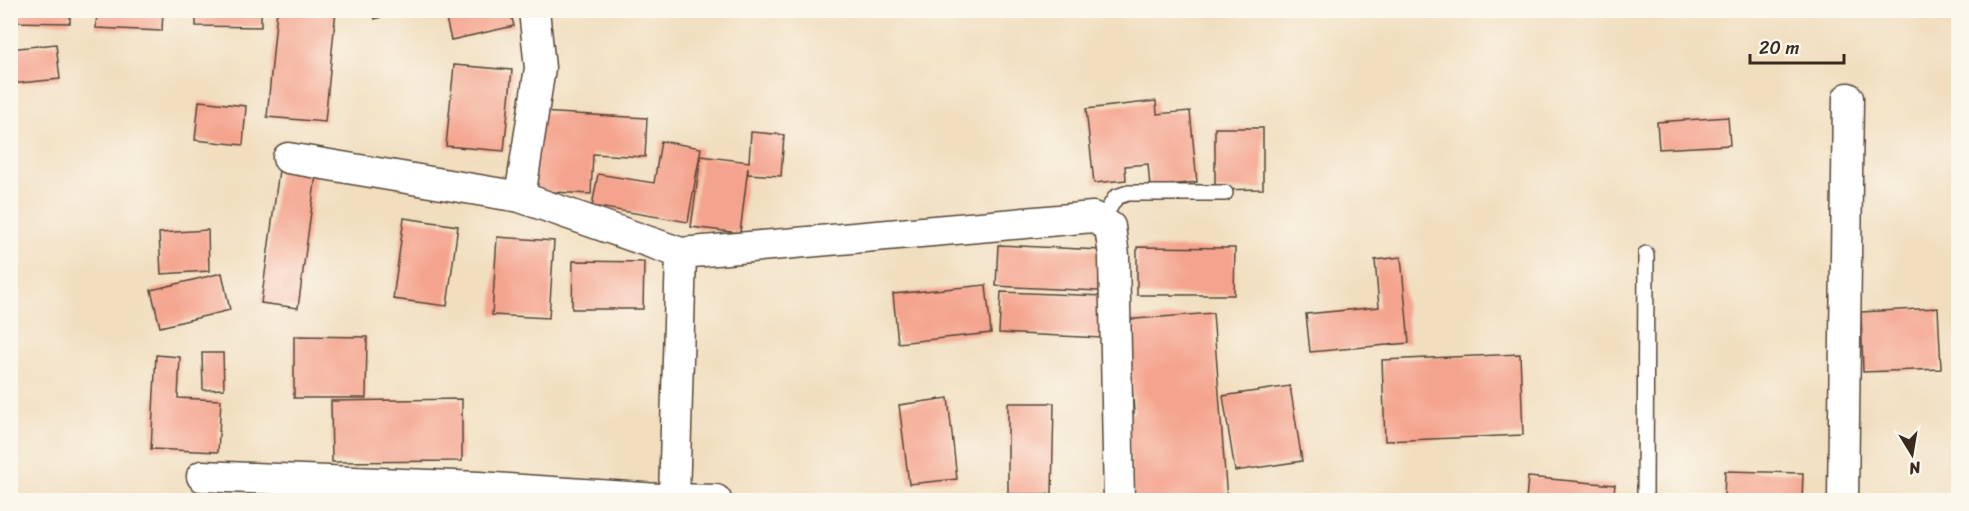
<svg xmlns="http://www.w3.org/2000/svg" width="1969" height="511" viewBox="0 0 1969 511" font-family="Sriracha,sans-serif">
	<rect width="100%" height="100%" fill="#fbf7ec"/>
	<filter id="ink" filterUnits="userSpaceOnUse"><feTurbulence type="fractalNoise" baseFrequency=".0167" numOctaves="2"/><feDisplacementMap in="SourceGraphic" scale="12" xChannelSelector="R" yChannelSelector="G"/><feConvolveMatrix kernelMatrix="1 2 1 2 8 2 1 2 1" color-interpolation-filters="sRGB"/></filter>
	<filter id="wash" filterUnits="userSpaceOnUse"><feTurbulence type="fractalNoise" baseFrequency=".008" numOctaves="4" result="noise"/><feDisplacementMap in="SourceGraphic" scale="24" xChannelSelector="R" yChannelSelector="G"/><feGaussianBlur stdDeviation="1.35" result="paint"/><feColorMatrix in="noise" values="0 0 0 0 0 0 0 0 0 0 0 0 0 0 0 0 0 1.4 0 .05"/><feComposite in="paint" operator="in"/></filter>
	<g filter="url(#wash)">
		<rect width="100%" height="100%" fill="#f1debf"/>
		<g id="blocks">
			<path fill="#f4a48e" d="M 10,10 L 70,10 L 70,23 L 10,22 Z
				M 97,10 L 163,10 L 162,31 L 96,28 Z
				M 196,10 L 261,10 L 261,27 L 196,26 Z
				M 277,10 L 336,10 L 325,122 L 267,117 Z
				M 372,10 L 398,10 L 398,11 L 375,19 Z
				M 444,10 L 510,10 L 514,26 L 451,40 Z
				M 56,44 L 60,79 L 10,84 L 10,49 Z
				M 454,65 L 512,70 L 504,151 L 446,146 Z
				M 199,101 L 246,106 L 243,145 L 195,140 Z
				M 1156,101 L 1157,114 L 1190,111 L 1197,182 L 1150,187 L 1148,164 L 1125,166 L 1126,180 L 1094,183 L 1086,109 Z
				M 538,112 L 647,118 L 645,157 L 593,154 L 591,194 L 533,191 Z
				M 1728,117 L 1730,145 L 1659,149 L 1657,122 Z
				M 1215,128 L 1263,128 L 1263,189 L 1215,190 Z
				M 751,132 L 784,135 L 781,176 L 748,174 L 748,167 L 740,233 L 691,227 L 701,156 L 749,162 Z
				M 661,141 L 701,148 L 688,222 L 592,206 L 598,174 L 654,183 Z
				M 279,170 L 316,175 L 298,308 L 261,303 Z
				M 404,218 L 458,226 L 447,306 L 393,299 Z
				M 208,230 L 209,271 L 161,274 L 159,233 Z
				M 497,237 L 554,241 L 549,318 L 492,315 Z
				M 998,245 L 1101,250 L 1099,291 L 996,286 Z
				M 1137,247 L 1235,248 L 1234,295 L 1137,295 Z
				M 1401,257 L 1409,343 L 1310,352 L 1306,314 L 1379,307 L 1375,260 Z
				M 573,261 L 644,262 L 643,309 L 572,309 Z
				M 222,273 L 230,310 L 160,327 L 151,290 Z
				M 986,285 L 991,333 L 898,343 L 893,294 Z
				M 1001,292 L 1104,296 L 1102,338 L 999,333 Z
				M 1938,308 L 1941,369 L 1863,372 L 1861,312 Z
				M 1213,313 L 1227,500 L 1134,500 L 1127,414 L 1134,413 L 1131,371 L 1122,320 Z
				M 294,336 L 367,337 L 366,398 L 294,398 Z
				M 202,353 L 223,353 L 224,389 L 203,390 Z
				M 1520,354 L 1523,435 L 1385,441 L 1382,360 Z
				M 156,355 L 180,357 L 178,398 L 221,400 L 218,452 L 151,449 Z
				M 1290,386 L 1302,461 L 1235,471 L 1223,396 Z
				M 948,398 L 957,479 L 909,484 L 899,405 Z
				M 462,399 L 462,461 L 332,462 L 331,401 Z
				M 1008,403 L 1054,403 L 1052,494 L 1008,494 Z
				M 1725,471 L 1803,473 L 1802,500 L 1724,500 Z
				M 1528,477 L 1615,485 L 1613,500 L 1526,500 Z
				M 1952,485 L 1958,485 L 1958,500 L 1951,500 Z"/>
		</g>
	</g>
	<g filter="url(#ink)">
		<use href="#blocks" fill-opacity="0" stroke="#564536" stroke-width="1.5"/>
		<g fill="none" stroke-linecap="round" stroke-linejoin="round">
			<g stroke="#564536" stroke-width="18">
				<path id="lane" d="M 1101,221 L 1116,197 L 1128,193 L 1225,193
					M 1645,500 L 1646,254"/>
			</g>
			<g stroke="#564536" stroke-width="33">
				<path id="street" d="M 534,10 L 540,68 L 520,197 L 681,253 L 1093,217 L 1110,227 L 1114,256 L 1119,500
					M 288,158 L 520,197
					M 681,253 L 674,499 L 716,500
					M 202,476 L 479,487 L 674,500
					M 1843,500 L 1848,98"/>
			</g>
			<use href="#lane" stroke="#fff" stroke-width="15"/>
			<use href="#street" stroke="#fff" stroke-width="30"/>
		</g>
	</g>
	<rect width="1969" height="511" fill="none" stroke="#fbf7ec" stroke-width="36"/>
	<g transform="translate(1912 454) rotate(169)" stroke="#fbf7ec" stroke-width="4.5" paint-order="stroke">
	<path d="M0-4.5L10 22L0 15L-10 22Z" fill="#3b2a1e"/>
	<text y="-9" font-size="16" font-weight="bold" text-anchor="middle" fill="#3b2a1e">N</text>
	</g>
	<path d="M1750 54v9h94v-9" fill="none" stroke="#3b2a1e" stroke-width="3"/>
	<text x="1759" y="54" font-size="18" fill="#3b2a1e" stroke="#fbf7ec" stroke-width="4.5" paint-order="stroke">20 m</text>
</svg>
